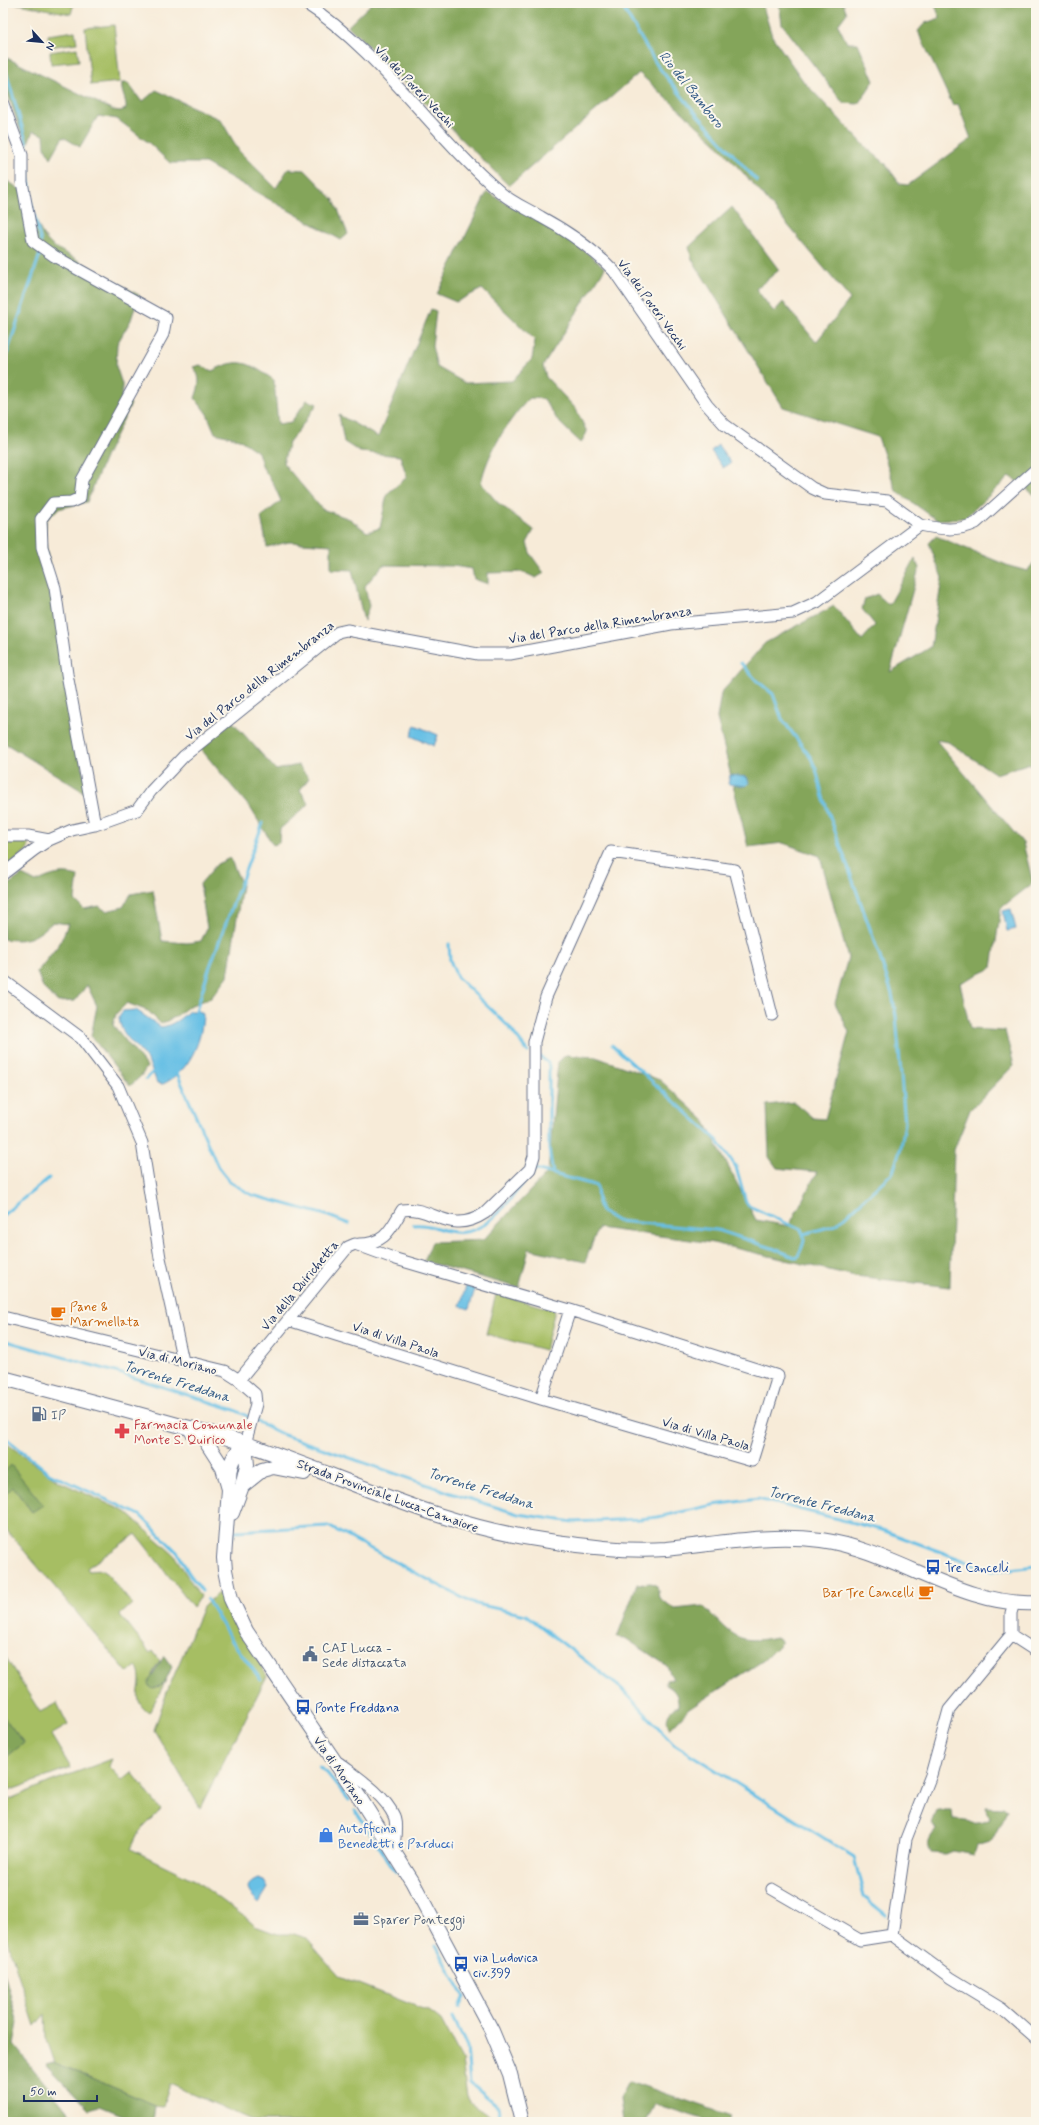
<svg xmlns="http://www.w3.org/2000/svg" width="1039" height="2125" viewBox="0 0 1039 2125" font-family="Mynerve,sans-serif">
	<rect width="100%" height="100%" fill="#fbf7ec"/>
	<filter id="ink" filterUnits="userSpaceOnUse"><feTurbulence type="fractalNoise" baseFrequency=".025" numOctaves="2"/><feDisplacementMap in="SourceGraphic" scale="8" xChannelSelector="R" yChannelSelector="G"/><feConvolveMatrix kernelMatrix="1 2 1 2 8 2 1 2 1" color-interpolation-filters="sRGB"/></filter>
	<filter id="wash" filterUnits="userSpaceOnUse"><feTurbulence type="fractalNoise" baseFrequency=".012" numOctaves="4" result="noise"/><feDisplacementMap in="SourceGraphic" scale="16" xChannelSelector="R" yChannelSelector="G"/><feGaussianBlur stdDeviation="0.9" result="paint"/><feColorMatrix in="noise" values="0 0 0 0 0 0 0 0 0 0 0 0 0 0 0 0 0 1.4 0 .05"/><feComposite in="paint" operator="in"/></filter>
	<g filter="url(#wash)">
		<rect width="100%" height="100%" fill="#f7ebd8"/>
		<path fill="#a6be64" stroke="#607661" d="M 14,3 L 74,3 L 71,14 Z
			M 114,25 L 120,82 L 91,85 L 85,28 Z
			M 75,31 L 77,43 L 49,47 L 48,35 Z
			M 77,48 L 79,61 L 51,64 L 50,52 Z
			M 3,842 L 28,842 L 28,849 L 3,871 Z
			M 496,1294 L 555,1310 L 545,1350 L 486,1334 Z
			M 3,1441 L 60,1482 L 126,1512 L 174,1555 L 200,1596 L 193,1607 L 136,1534 L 87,1568 L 89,1571 L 101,1570 L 107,1574 L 132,1604 L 120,1615 L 150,1653 L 153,1651 L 160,1661 L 152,1674 L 153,1689 L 164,1684 L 149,1713 C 127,1698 148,1685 136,1666 L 128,1673 L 3,1526 L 3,1497 L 13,1487 L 32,1512 L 11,1466 L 3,1473 Z
			M 218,1593 L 267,1676 L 200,1808 L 154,1730 L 167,1692 L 203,1607 Z
			M 3,1653 L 40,1712 L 57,1703 L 68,1725 L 51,1735 L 71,1768 L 3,1793 L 3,1759 L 24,1743 L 3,1716 Z
			M 112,1759 L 109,1766 L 122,1780 L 132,1772 L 161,1810 L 139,1832 L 131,1849 L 196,1881 L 246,1918 L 255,1926 L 277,1934 L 294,1934 L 306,1938 L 339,1976 L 428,2011 L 441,2021 L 462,2060 L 467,2097 L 471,2103 L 492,2117 L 493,2122 L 256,2122 L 170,2084 L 163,2106 L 155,2105 L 55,2063 L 46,2037 L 45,2014 L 35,2026 L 3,1928 L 3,1802 L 50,1782 Z"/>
		<path fill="#84a55a" stroke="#506a5c" d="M 372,3 L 762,3 L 772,36 L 804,82 L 869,150 L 885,163 L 900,184 L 908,185 L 971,139 L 958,104 L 953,106 L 918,31 L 925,23 L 940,18 L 934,3 L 1036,3 L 1036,496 L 1010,476 L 965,518 L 937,520 L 896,491 L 878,437 L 783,407 L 692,259 L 689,247 L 732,207 L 779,270 L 756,289 L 774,312 L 783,302 L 816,342 L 850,299 L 755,186 L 715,142 L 639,73 L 509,186 L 348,26 Z
			M 779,3 L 843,3 L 847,13 L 838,25 L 847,43 L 858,43 L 874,81 L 858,104 L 843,103 L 782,24 Z
			M 3,56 L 113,110 L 120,111 L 126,109 C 127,99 120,92 122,83 L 128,83 L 142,102 L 156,90 L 221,120 L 239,151 L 276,188 L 288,169 L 305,170 L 334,200 L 348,234 L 341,240 L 205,163 L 170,163 L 149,143 L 117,119 L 98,116 L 80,147 L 63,137 L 51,158 L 45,148 L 44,135 L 33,131 L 28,143 L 21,132 L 3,80 Z
			M 3,178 L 30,196 C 35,216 37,232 53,246 L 139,295 L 131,320 L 117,344 L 116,366 L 122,384 L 122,400 L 131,404 L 106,455 L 87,502 L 58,509 L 46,520 L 45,540 L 87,794 L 3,742 Z
			M 487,192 C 527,215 571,236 605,268 L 543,366 L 546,377 L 576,409 L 587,432 L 581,443 L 558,421 L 544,399 L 530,398 C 509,418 487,454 481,483 L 497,502 L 534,530 L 527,543 L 531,555 L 544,573 L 536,578 L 523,572 L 488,573 L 488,584 L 474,579 L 472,569 L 453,566 L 383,565 L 365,586 L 369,606 L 364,621 L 352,570 L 331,569 L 331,545 L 289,542 L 267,547 L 261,517 L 281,501 L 273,483 L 263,468 L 258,452 L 239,439 L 215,433 L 207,414 L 195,398 C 199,387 202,377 193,367 L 200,365 L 212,371 C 241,356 249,363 274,380 L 278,424 L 291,422 L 307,400 L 317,404 L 304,423 L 289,442 L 283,463 L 322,509 L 350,519 L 367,532 L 380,528 L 387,494 L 407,477 L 400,456 L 360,452 L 344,442 L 339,415 L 378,437 L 431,309 L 436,311 L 432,346 L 437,367 L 465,383 L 512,381 L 532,359 L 535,340 L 482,289 L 456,302 L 437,294 Z
			M 936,536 L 1009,566 L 1027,571 L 1036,560 L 1036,767 L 1027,764 L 996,774 L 948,742 L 936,740 L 1023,843 L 1033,883 L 1001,908 L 992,968 L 960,983 L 970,1029 L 1005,1031 L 1014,1065 L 970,1110 L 954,1150 L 950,1287 L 855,1276 L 713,1243 L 598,1228 L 585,1262 L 529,1249 L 519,1288 L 424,1261 L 432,1242 L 483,1240 L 548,1172 L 558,1062 L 566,1055 L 596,1057 L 660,1080 L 704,1120 L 756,1220 L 789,1226 L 817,1172 L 777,1168 L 769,1157 L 767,1105 L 794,1102 L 813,1118 L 825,1119 L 849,1032 L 835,1003 L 848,958 L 820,856 L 783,843 L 748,847 L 717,718 L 721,693 L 765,643 L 834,606 L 862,640 L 875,625 L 862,609 L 865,599 L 877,594 L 889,605 L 915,559 L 919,568 L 890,672 L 931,647 L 942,578 L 929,543 Z
			M 232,721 L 276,770 L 298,765 L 309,778 L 300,790 L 309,804 L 280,829 L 279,843 L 273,845 L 251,809 L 200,748 Z
			M 230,858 L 242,885 L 228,976 L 211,998 L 189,1006 L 175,1017 L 161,1024 L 148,1011 L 127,1003 L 116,1014 L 113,1025 L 147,1067 L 141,1076 L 130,1086 L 91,1036 L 97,1006 L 87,985 L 75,1001 L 58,1002 L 43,988 L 37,972 L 60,943 L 68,924 L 53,922 C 35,938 28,942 3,939 L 3,888 L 22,875 L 36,882 C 52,875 61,871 78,876 L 75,900 L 84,909 L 99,906 L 106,911 L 123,907 L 131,894 L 153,890 L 162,941 L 187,943 L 201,941 L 207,928 L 200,884 L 217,864 Z
			M 11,1465 L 43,1505 L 32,1512 L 13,1487 L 3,1497 L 3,1473 Z
			M 651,1583 L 657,1586 L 659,1598 L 675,1609 L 703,1606 C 730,1633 735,1646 776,1637 L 782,1642 L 764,1660 L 689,1709 L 670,1729 C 664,1719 668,1710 678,1706 C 679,1696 675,1690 666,1685 L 666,1680 L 673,1679 L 666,1665 L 625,1638 L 617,1637 L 637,1584 Z
			M 164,1656 L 172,1667 L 164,1684 L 153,1689 L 149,1686 L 148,1683 Z
			M 3,1716 L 24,1743 L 4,1759 L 3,1758 Z
			M 986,1807 L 1003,1808 L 1007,1811 L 991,1842 L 978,1846 L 973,1855 L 953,1851 L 946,1854 L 931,1853 C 926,1843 929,1838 936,1830 L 932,1824 L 937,1810 L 952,1810 L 953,1820 C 966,1820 978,1826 990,1818 Z
			M 3,1969 L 18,2023 L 14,2045 L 76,2122 L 8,2122 L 3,2113 Z
			M 53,2062 L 155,2105 L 153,2122 L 139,2122 L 100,2106 L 89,2109 L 46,2064 Z
			M 629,2081 L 731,2116 L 727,2122 L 712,2122 L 655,2104 L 646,2122 L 623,2122 L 620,2098 Z"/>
		<path fill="#67c0e5" stroke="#4178a2" d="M 718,445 L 731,463 L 723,468 L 711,451 Z
			M 415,725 L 438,735 L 434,746 L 411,736 Z
			M 730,775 L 747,777 L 749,783 L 746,786 L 728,784 Z
			M 1011,909 L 1016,929 L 1007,931 L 1003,911 Z
			M 136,1010 L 161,1027 C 172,1026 181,1018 189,1011 L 199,1011 L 203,1014 C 202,1042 189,1072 163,1084 L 157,1083 C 154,1075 151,1066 147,1060 C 137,1045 119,1035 119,1016 L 123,1011 Z
			M 466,1286 L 475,1289 L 469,1309 L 460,1306 Z
			M 258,1879 L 264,1881 L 268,1888 L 259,1903 C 249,1893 241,1886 258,1879 Z"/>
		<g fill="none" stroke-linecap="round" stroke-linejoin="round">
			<path stroke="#67c0e5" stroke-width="3" d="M 620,3 L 657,65 L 693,110 L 757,181
				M 5,17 L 7,3
				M 3,62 L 27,144
				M 28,162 L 31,202 L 41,242
				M 3,365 L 41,251
				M 741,663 L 756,680 L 773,694 L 782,719 L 811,758 L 816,769 L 823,797 L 879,954 L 892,994 L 896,1016 L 905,1123 L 901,1147 L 893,1172 L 836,1225 L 804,1234
				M 449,944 L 450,960 L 457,977 L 509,1027 L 528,1052
				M 196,1011 L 209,969 L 263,823
				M 541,1057 L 548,1063 L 549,1067 L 549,1149 L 553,1174
				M 177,1073 L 218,1167 L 230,1182 L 252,1195 L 326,1215 L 349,1224
				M 146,1079 L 153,1072
				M 533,1172 L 535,1169 L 594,1185 L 597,1187 L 598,1203 L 602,1212 L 617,1221 L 717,1230 L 772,1248 L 797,1258 C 801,1249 808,1239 801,1230 L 749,1206 L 746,1202 L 736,1167 L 717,1140 L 612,1045
				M 3,1215 L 49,1178
				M 413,1225 C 429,1223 438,1230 454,1232 C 485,1237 508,1202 524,1182
				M 3,1340 L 119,1373 L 235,1410 L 249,1417
				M 254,1420 L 284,1435 L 451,1493 L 518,1514 L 573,1522 L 639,1519 L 658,1517 L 713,1505 L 758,1499 L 882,1530 L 992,1571 L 1036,1566
				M 3,1436 L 49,1473 L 140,1515 L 178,1553 L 188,1572 L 202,1591
				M 231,1538 L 236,1531 L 328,1526 L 472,1603 L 526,1615 L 622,1689 L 674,1744 L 854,1857 L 864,1897 L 886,1915
				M 207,1599 L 232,1641 L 261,1680
				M 319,1767 L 327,1773 L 349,1800
				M 355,1810 L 396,1872
				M 436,1946 L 464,1996 L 459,2007
				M 453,2017 L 467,2047 L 470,2083 L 498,2107 L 501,2122"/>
		</g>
	</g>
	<g filter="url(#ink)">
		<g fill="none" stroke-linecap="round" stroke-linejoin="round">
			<g stroke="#687189" stroke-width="13">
				<path id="minor" d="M 305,3 C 381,52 431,133 500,192 C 511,202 528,209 541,217 C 567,231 594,250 614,271 L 707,405 L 725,425 L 812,488 L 825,494 L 887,501 L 920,525
					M 3,104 L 22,155 L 22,182 L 33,241 L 54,256 L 166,318 L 163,334 L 82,480 L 80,498 L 71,502 L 53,503 L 41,519 L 42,547 L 55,588 L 67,674 L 95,825
					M 3,836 L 28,836 L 49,840
					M 3,874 L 34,850 L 49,840 L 72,830 L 95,825 L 137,810 L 151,791 L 184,756 L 338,632 L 347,630 L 478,654 L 510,654 L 671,624 L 793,613 L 817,602 L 920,525 C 940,529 957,532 976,523 L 1036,469
					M 3,980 L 81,1038 L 118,1086 L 142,1143 L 160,1258 L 183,1361
					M 359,1244 C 385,1244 390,1230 402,1210 C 433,1205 449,1237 485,1213 L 530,1169 L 534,1156 L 534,1042 L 546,997 L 611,852 L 735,870 L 772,1015
					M 3,1317 L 225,1371 L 239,1380 L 255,1394 L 256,1404 L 245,1444
					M 239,1380 L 348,1247 L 355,1244 L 396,1259 L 570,1310 L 778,1376 L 752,1461 L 541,1399 L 288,1320
					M 541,1399 L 570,1310
					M 1011,1635 L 1036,1651
					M 339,1763 C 357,1777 384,1794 394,1816 C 398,1825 394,1841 394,1850
					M 772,1889 L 860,1940 L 892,1935 L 906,1839 L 931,1775 L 949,1710 L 1011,1635 L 1011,1613 L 1014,1603
					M 892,1935 L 951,1978 L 1002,2009 L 1036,2039"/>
			</g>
			<g stroke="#687189" stroke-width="16">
				<path id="major" d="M 3,1378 C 60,1393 117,1408 174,1424 C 193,1429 213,1433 231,1439 C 336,1472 434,1525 543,1540 C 583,1546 625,1552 666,1549 C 718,1544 768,1533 821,1540 C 895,1550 961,1607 1036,1603
					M 192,1432 L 203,1437 L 223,1468 L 229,1489 L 224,1558 L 225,1570 L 231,1599 L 246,1631 L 361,1800 L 412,1881 L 492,2031 L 510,2074 L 522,2122
					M 229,1480 C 229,1464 233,1455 245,1444
					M 242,1486 L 247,1465 L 245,1444
					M 232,1513 L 242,1486 L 262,1470 L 273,1467 L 304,1473"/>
			</g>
			<use href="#minor" stroke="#fff" stroke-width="11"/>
			<use href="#major" stroke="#fff" stroke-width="14"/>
		</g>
	</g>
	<defs>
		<g id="cafe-bare" transform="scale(1.2)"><path d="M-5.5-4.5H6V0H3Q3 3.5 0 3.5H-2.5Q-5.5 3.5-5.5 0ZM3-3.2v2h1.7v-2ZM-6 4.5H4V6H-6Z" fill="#e8710a" stroke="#fbf7ec" stroke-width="2.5" paint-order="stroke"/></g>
		<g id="fuel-bare" transform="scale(1.2)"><path d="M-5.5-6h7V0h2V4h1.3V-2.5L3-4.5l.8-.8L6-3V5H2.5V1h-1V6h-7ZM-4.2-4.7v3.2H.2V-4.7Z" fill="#5c6f8a" stroke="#fbf7ec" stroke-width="2.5" paint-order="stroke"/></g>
		<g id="pharmacy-bare" transform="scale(1.2)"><path d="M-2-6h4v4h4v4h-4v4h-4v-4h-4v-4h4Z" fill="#e0444e" stroke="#fbf7ec" stroke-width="2.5" paint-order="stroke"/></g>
		<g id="bus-bare" transform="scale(1.2)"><path d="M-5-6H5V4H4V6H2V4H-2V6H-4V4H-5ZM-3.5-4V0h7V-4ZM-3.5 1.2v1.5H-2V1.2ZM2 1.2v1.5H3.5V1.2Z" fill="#1a4fb4" stroke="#fbf7ec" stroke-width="2.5" paint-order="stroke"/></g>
		<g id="civic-bare" transform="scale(1.2)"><path d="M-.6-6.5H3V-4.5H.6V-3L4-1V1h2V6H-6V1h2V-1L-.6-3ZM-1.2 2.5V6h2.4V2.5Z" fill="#5c6f8a" stroke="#fbf7ec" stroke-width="2.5" paint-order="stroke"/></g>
		<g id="shop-bare" transform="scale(1.2)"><path d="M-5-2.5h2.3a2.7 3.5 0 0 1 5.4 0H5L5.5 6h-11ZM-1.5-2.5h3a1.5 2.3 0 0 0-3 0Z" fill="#3f7fe0" stroke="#fbf7ec" stroke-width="2.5" paint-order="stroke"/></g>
		<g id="office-bare" transform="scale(1.2)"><path d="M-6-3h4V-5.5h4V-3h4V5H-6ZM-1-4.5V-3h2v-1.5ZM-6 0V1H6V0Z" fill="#5c6f8a" stroke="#fbf7ec" stroke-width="2.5" paint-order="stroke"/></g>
	</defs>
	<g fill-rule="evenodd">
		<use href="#cafe-bare" x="58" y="1313"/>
		<use href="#fuel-bare" x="39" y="1414"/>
		<use href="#pharmacy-bare" x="122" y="1431"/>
		<use href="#bus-bare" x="933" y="1567"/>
		<use href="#cafe-bare" x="926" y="1592"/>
		<use href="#civic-bare" x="310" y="1654"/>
		<use href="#bus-bare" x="303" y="1707"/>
		<use href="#shop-bare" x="326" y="1835"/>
		<use href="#office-bare" x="361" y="1919"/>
		<use href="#bus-bare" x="461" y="1964"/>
	</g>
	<g text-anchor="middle" stroke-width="4" stroke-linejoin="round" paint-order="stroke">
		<g font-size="13" fill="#1b2f5e" stroke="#fbf7ec">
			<text transform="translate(415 86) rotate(46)" y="5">Via dei Poveri Vecchi</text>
			<text transform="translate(653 304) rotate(54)" y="5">Via dei Poveri Vecchi</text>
			<text transform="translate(600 624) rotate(-9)" y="5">Via del Parco della Rimembranza</text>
			<text transform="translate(259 680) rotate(-38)" y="5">Via del Parco della Rimembranza</text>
			<text transform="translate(299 1285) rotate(-50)" y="5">Via della Quirichetta</text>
			<text transform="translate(396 1339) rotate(18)" y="5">Via di Villa Paola</text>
			<text transform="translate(178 1360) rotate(14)" y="5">Via di Moriano</text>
			<text transform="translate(706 1433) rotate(16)" y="5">Via di Villa Paola</text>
			<text transform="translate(388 1495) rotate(20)" y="5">Strada Provinciale Lucca-Camaiore</text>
			<text transform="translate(340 1770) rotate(55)" y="5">Via di Moriano</text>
		</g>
		<g font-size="13" fill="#c56008" stroke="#fbf7ec" text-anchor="start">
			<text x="70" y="1311">Pane &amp;<tspan x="70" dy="15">Marmellata</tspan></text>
			<text x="914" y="1597" text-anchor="end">Bar Tre Cancelli</text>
		</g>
		<g font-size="13" fill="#4e5e75" stroke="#fbf7ec" text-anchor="start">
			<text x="51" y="1419">IP</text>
			<text x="322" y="1652">CAI Lucca -<tspan x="322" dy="15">Sede distaccata</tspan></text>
			<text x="373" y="1924">Sparer Ponteggi</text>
		</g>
		<g font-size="13" fill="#be3a42" stroke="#fbf7ec" text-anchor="start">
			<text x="134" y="1429">Farmacia Comunale<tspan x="134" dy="15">Monte S. Quirico</tspan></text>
		</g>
		<g font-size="13" fill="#164399" stroke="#fbf7ec" text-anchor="start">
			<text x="945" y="1572">Tre Cancelli</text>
			<text x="315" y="1712">Ponte Freddana</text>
			<text x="473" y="1962">via Ludovica<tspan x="473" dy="15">civ.399</tspan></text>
		</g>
		<g font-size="13" fill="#366cbe" stroke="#fbf7ec" text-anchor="start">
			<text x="338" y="1833">Autofficina<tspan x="338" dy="15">Benedetti e Parducci</tspan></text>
		</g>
		<g font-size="14" font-style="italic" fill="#325a86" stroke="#fbf7ec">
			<text transform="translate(692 89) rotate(51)" y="5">Rio del Bamboro</text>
			<text transform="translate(177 1381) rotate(17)" y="5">Torrente Freddana</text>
			<text transform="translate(481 1488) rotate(17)" y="5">Torrente Freddana</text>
			<text transform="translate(822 1504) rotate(14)" y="5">Torrente Freddana</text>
		</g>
	</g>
	<rect width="1039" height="2125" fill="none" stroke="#fbf7ec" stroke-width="16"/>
	<g transform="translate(42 42) rotate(117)" stroke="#fbf7ec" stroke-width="3" paint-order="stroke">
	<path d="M0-3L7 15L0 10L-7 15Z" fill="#1b2f5e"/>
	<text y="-6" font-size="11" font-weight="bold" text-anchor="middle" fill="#1b2f5e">N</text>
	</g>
	<path d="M24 2095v6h73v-6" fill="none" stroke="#1b2f5e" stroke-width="2"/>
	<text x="30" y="2095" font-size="12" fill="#1b2f5e" stroke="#fbf7ec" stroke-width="3" paint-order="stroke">50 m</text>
</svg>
